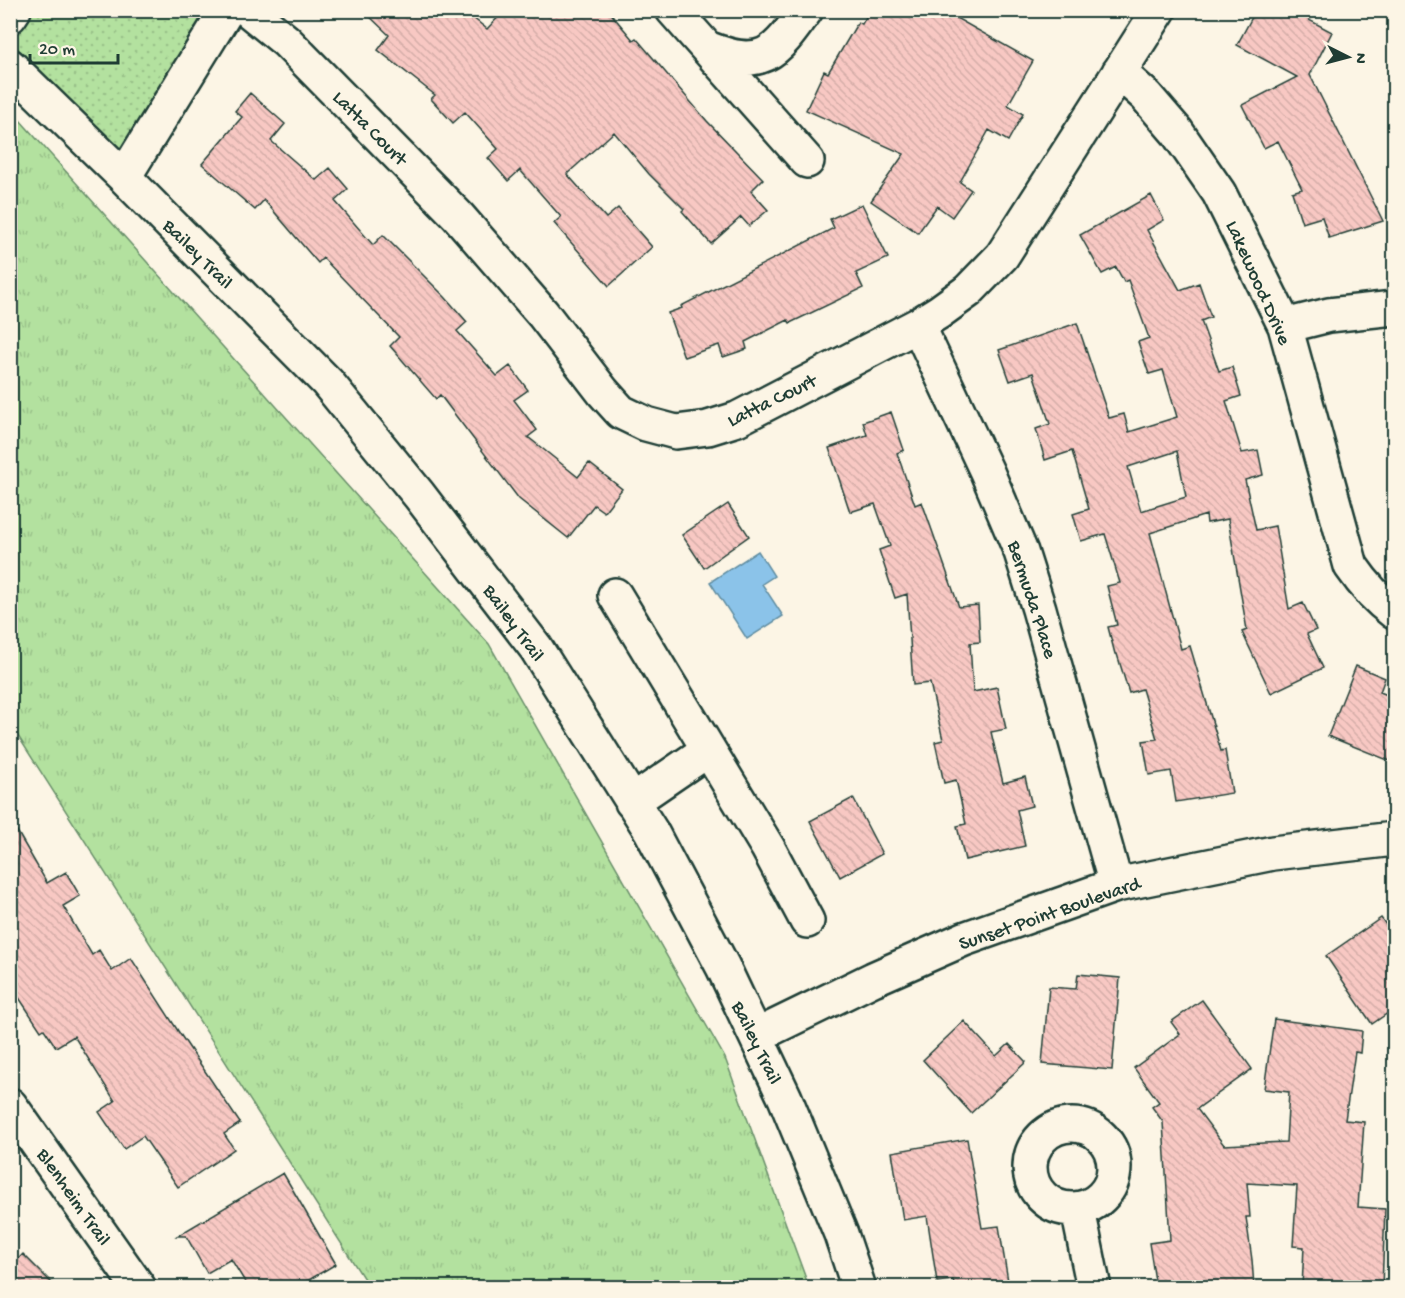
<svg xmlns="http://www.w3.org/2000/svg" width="1405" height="1298" viewBox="0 0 1405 1298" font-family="'Gochi Hand',sans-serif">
	<defs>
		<pattern id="grass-tufts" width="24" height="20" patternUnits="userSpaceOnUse" patternTransform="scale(1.5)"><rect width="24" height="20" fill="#b3e19f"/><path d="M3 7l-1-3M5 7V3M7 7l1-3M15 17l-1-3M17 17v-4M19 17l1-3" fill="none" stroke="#9ac28a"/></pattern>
		<pattern id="park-dots" width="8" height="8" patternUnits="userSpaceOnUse" patternTransform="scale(1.5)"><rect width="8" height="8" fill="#b3e19f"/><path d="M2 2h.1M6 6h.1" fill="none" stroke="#9ac28a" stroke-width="1.8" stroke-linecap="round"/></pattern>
		<pattern id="building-back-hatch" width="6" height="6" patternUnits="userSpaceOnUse" patternTransform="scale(1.5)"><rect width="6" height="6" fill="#f8c8c3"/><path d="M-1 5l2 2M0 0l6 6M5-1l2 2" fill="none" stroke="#d4ada8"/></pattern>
	</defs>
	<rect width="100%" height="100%" fill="#fcf5e5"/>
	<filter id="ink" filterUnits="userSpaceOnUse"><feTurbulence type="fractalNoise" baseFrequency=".0167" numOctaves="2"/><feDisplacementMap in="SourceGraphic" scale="12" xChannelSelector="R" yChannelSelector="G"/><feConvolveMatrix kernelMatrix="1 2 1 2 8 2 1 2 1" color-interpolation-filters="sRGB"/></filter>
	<g filter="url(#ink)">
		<path fill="url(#grass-tufts)" stroke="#698f6a" stroke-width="1.5" d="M 10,109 L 489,644 L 725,1058 L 809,1287 L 369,1287 L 11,725 Z"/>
		<path fill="url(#park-dots)" stroke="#698f6a" stroke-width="1.5" d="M 10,11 L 231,11 L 132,162 L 11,42 Z"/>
		<path fill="#8bc3e9" stroke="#608da1" stroke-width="1.5" d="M 758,551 L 774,576 L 762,584 L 783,616 L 747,639 L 710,582 Z"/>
		<path fill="url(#building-back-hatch)" stroke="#1f3d34" stroke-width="1.5" fill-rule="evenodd" d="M 363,10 L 463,10 L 487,29 L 505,10 L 608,10 L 633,40 L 636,38 L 707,121 L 763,179 L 751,191 L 768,210 L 749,226 L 741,217 L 711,244 L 682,211 L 684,209 L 649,174 L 614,132 L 567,174 L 606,218 L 618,208 L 652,247 L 609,286 L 554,223 L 561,217 L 520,170 L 508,181 L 488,158 L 498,149 L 465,112 L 453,123 L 431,99 L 435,95 L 378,50 L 389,35 Z
			M 870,10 L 942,10 L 1033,61 L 1008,105 L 1023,114 L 1008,141 L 989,130 L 960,182 L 971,190 L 952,217 L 937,206 L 918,233 L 871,201 L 904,154 L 806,110 L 824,71 L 828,73 L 858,22 L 862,24 Z
			M 1256,10 L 1315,10 L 1309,20 L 1332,32 L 1310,75 L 1383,221 L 1329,238 L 1322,217 L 1302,223 L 1292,192 L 1302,189 L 1278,141 L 1264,148 L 1242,105 L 1297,77 L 1237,45 Z
			M 250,93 L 285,124 L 271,141 L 316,180 L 330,168 L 348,189 L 335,201 L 373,245 L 383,235 L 445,297 L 467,322 L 457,331 L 497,376 L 510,366 L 528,390 L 514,400 L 537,430 L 528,437 L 578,477 L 589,463 L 622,489 L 604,512 L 594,505 L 568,538 L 519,499 L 440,395 L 436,399 L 390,346 L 399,337 L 323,258 L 318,263 L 264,200 L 255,210 L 202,164 L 242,117 L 235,111 Z
			M 1151,195 L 1164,220 L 1147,230 L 1180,290 L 1199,283 L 1211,317 L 1201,321 L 1219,371 L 1232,367 L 1241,396 L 1226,401 L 1242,453 L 1258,450 L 1263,475 L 1245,480 L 1256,530 L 1275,526 L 1289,609 L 1303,603 L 1316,630 L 1307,634 L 1323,668 L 1271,693 L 1242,632 L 1247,630 L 1228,519 L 1207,523 L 1206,515 L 1150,533 L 1181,649 L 1190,646 L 1221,751 L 1225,750 L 1232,793 L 1176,802 L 1171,771 L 1149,775 L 1143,741 L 1157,739 L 1142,689 L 1129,693 L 1117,654 L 1115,654 L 1108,627 L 1117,625 L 1107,586 L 1120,583 L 1105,534 L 1081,541 L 1073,514 L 1089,509 L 1072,451 L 1045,460 L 1036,429 L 1050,424 L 1033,373 L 1010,381 L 999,350 L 1077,323 L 1109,418 L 1124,414 L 1129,432 L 1177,417 L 1163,370 L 1149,374 L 1138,342 L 1149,338 L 1128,280 L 1124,282 L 1116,267 L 1102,274 L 1080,235 ZM 1177,451 L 1186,497 L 1141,511 L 1128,467 Z
			M 862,204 L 888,258 L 856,273 L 863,288 L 790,323 L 788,320 L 745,342 L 747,349 L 723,357 L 719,345 L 684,357 L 668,313 L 682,308 L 681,306 L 834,228 L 830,219 Z
			M 891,412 L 904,450 L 897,453 L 915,505 L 922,502 L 959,607 L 978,605 L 980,642 L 970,643 L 973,692 L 997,687 L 1006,729 L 991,732 L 1003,783 L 1025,777 L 1032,806 L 1017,810 L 1025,846 L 965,860 L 957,826 L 966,824 L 956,780 L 944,783 L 935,742 L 943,740 L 930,683 L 913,685 L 907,594 L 895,598 L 879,550 L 890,546 L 875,504 L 850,512 L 829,448 L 867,435 L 863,422 Z
			M 728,504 L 749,536 L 704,568 L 682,535 Z
			M 1356,666 L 1385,678 L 1380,692 L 1395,698 L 1395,763 L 1328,736 Z
			M 853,798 L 882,854 L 840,877 L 810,821 Z
			M 10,819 L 47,883 L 66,872 L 80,896 L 63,906 L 92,955 L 99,950 L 112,971 L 131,958 L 180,1034 L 240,1123 L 224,1134 L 234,1149 L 178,1187 L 143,1136 L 124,1149 L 99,1112 L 115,1101 L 74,1036 L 56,1047 L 44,1029 L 41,1031 L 10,984 Z
			M 1381,918 L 1395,937 L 1395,1008 L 1372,1024 L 1326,956 Z
			M 1078,974 L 1120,978 L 1112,1070 L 1042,1064 L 1049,987 L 1076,989 Z
			M 1202,1000 L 1252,1069 L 1197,1109 L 1224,1145 L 1286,1142 L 1289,1092 L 1264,1089 L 1274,1019 L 1362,1031 L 1360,1053 L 1355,1052 L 1345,1120 L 1364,1122 L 1358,1207 L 1385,1209 L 1382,1287 L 1302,1287 L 1304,1247 L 1293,1246 L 1297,1186 L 1247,1183 L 1250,1217 L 1246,1217 L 1252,1260 L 1254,1287 L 1156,1287 L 1149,1243 L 1170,1240 L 1163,1122 L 1152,1107 L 1159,1102 L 1134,1068 L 1180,1034 L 1171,1022 Z
			M 964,1021 L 996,1056 L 1009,1044 L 1026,1062 L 971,1113 L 923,1060 Z
			M 967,1139 L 982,1228 L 999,1226 L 1009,1287 L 955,1287 L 953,1280 L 937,1282 L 927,1216 L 903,1220 L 892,1152 Z
			M 283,1173 L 336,1264 L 297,1287 L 248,1287 L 231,1259 L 207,1273 L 186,1236 L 177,1236 Z
			M 23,1254 L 56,1287 L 10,1287 L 10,1267 Z"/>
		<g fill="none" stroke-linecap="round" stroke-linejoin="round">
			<g stroke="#1f3d34" stroke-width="38">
				<path id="minor" d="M 248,10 L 286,41 L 458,216 L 543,314 L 603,392 L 621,412 L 646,424 L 676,432 L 708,428 L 737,419 L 918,325 L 939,312 L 968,291 L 1002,256 L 1159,10
					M 673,10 L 807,161
					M 10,16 L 14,10
					M 707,48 C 763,70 774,55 806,10
					M 10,66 L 124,177 L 327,382 L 419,495 L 536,648 L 651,831 L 723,967 L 785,1098 L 841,1234 L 859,1288
					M 1119,72 L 1146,96 L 1177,132 L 1219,193 L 1285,326 L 1351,566 C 1364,585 1376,599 1394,612
					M 124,177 L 227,10
					M 918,325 L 987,472 L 1021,552 L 1039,609 L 1116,885
					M 1285,326 L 1329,315 L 1394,308
					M 615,595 L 768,848 L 807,921
					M 632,802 L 708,750
					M 756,1036 L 873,979 L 964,939 L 1116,885 L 1273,853 L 1394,839
					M 10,1105 L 139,1288
					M1030 1167a42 42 0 1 1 84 0a42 42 0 1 1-84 0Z
					M 1078,1210 L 1094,1288"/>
			</g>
			<use href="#minor" stroke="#fcf5e5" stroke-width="33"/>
		</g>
	</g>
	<g text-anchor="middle" stroke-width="4.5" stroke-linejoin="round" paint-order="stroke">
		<g font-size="20" fill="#1f3d34" stroke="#fcf5e5">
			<text transform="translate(371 127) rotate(45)" y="7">Latta Court</text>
			<text transform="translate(199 253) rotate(45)" y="7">Bailey Trail</text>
			<text transform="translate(1260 282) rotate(66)" y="7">Lakewood Drive</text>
			<text transform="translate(771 399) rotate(-26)" y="7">Latta Court</text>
			<text transform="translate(1034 599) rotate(72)" y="7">Bermuda Place</text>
			<text transform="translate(515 622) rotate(54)" y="7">Bailey Trail</text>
			<text transform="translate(1049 912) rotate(-19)" y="7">Sunset Point Boulevard</text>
			<text transform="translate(758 1042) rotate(64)" y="7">Bailey Trail</text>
			<text transform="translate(75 1196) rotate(55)" y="7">Blenheim Trail</text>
		</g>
	</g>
	<rect width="1405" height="1298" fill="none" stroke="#fcf5e5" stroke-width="36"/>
	<rect x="18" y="18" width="1369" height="1262" fill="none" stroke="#1f3d34" stroke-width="2" filter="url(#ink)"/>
	<g transform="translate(1348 57) rotate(96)" stroke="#fcf5e5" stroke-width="4.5" paint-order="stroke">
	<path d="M0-4.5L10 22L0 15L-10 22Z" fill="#1f3d34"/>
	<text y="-9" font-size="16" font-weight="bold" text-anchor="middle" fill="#1f3d34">N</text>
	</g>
	<path d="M30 54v9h88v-9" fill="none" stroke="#1f3d34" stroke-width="3"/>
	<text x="39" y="54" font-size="18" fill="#1f3d34" stroke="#fcf5e5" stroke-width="4.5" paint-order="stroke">20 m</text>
</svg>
